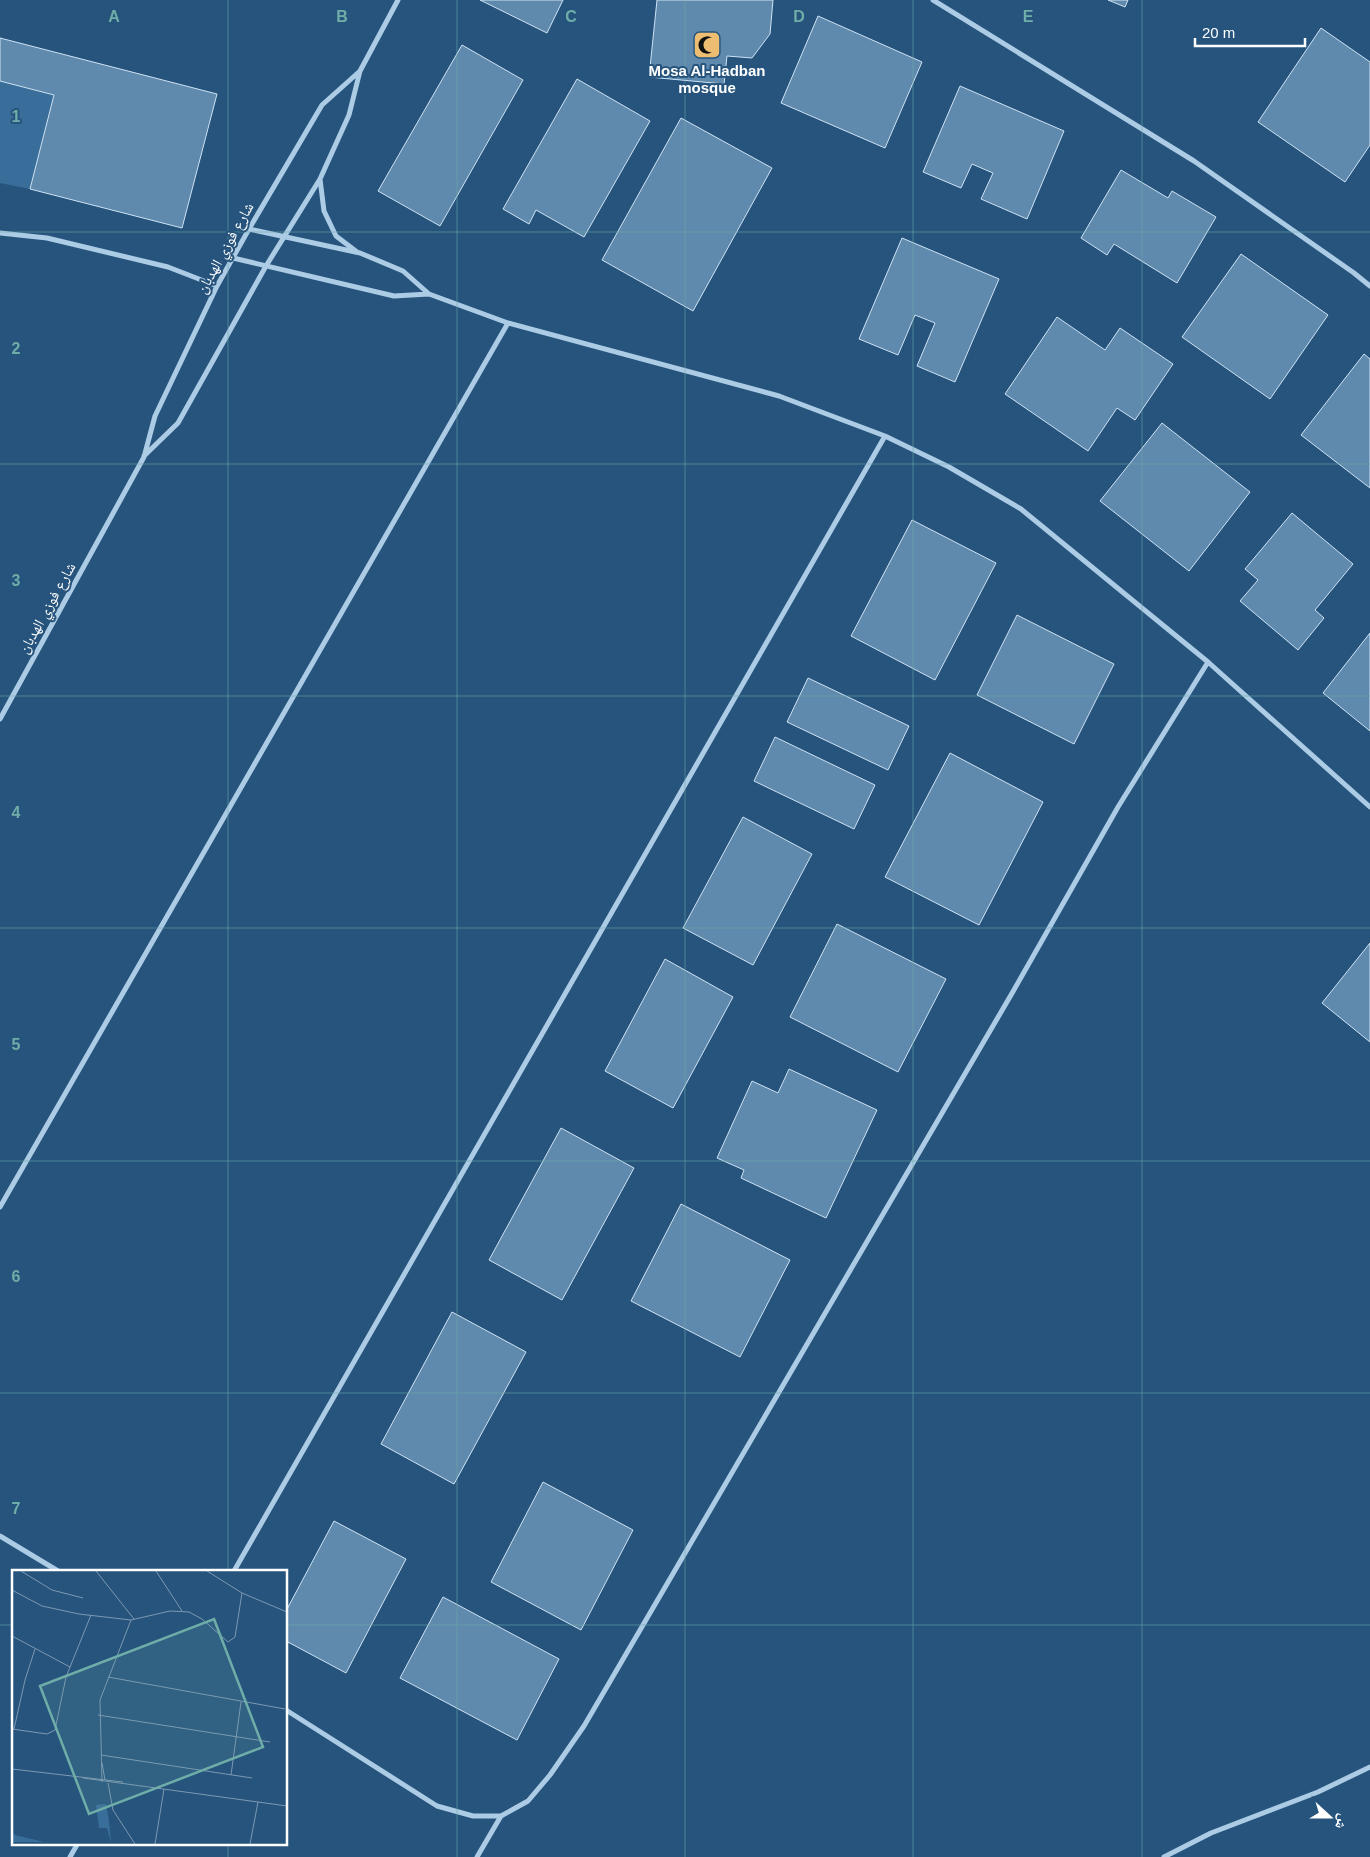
<svg xmlns="http://www.w3.org/2000/svg" width="1370" height="1857" viewBox="0 0 1370 1857" font-family="Arial,'Noto Naskh Arabic',sans-serif">
	<rect width="100%" height="100%" fill="#26547d"/>
	<path fill="#3a6e9a" d="M 0,81 L 54,95 L 30,189 L 0,183 Z"/>
	<path fill="#5f89ad" stroke="#cee3f4" d="M 480,0 L 563,0 L 547,33 Z
		M 657,0 L 773,0 L 770,34 L 752,58 L 727,56 L 724,84 L 649,77 Z
		M 1108,0 L 1128,0 L 1125,7 Z
		M 818,16 L 922,62 L 885,148 L 781,103 Z
		M 1321,28 L 1370,62 L 1370,145 L 1345,182 L 1258,122 Z
		M 0,38 L 217,94 L 182,228 L 30,189 L 54,95 L 0,81 Z
		M 462,45 L 523,80 L 440,226 L 378,191 Z
		M 577,79 L 650,121 L 584,237 L 536,210 L 529,224 L 503,209 Z
		M 960,86 L 1064,131 L 1027,219 L 981,199 L 993,173 L 972,164 L 961,188 L 923,172 Z
		M 681,118 L 772,168 L 693,311 L 602,260 Z
		M 1121,170 L 1168,198 L 1172,191 L 1216,217 L 1177,283 L 1114,244 L 1107,255 L 1081,238 Z
		M 902,238 L 999,279 L 955,382 L 917,366 L 935,323 L 915,315 L 898,355 L 859,339 Z
		M 1241,254 L 1328,315 L 1270,399 L 1182,337 Z
		M 1057,317 L 1105,350 L 1120,328 L 1173,364 L 1135,420 L 1117,408 L 1088,451 L 1005,394 Z
		M 1364,354 L 1370,359 L 1370,488 L 1301,435 Z
		M 1162,423 L 1250,492 L 1189,571 L 1100,501 Z
		M 1292,513 L 1353,564 L 1315,610 L 1324,618 L 1298,650 L 1240,601 L 1258,580 L 1245,569 Z
		M 912,520 L 996,563 L 935,680 L 851,636 Z
		M 1017,615 L 1114,664 L 1074,744 L 977,695 Z
		M 1370,633 L 1370,731 L 1323,693 Z
		M 808,678 L 909,726 L 888,770 L 787,722 Z
		M 775,737 L 875,785 L 854,829 L 754,781 Z
		M 950,753 L 1043,802 L 979,925 L 885,877 Z
		M 743,817 L 812,854 L 753,965 L 683,928 Z
		M 837,924 L 946,979 L 898,1072 L 790,1017 Z
		M 1370,943 L 1370,1042 L 1322,1003 Z
		M 665,959 L 733,997 L 673,1108 L 605,1071 Z
		M 789,1069 L 877,1110 L 826,1218 L 741,1178 L 744,1170 L 717,1158 L 752,1081 L 778,1093 Z
		M 561,1128 L 634,1168 L 562,1300 L 489,1260 Z
		M 681,1204 L 790,1260 L 740,1357 L 631,1301 Z
		M 452,1312 L 526,1352 L 454,1484 L 381,1444 Z
		M 543,1482 L 633,1530 L 581,1630 L 491,1582 Z
		M 334,1521 L 406,1559 L 346,1673 L 286,1641 L 286,1611 Z
		M 443,1597 L 559,1659 L 517,1740 L 400,1678 Z"/>
	<g fill="none" stroke-linecap="round" stroke-linejoin="round">
		<path stroke="#accbe5" stroke-width="5" d="M 933,0 L 1194,161 L 1354,273 L 1370,286
			M 320,179 L 324,211 L 336,236 L 357,252
			M 249,229 L 360,253 L 403,271 L 429,294 L 508,323 L 779,396 L 885,436 L 949,467 L 1021,509 L 1208,662 L 1370,807
			M 0,233 L 47,238 L 168,267 L 217,286
			M 233,258 L 394,296 L 429,294
			M 144,456 L 178,423 L 266,266 L 320,179 L 349,115 L 360,71 L 398,0
			M 0,719 L 144,457 L 155,416 L 217,286 L 249,229 L 322,105 L 360,71
			M 0,1207 L 508,323
			M 0,1536 L 58,1571
			M 234,1571 L 885,436
			M 286,1710 L 437,1806 L 473,1816 L 501,1816 L 528,1801 L 550,1775 L 584,1726 L 1011,995 L 1118,807 L 1208,662
			M 70,1857 L 78,1843
			M 477,1857 L 501,1816
			M 1164,1857 L 1211,1833 L 1318,1792 L 1370,1767"/>
	</g>
	<path fill="none" stroke="#6fada8" stroke-width="1" stroke-opacity="0.55" d="M 228,0 L 228,1571M 457,0 L 457,1857M 685,0 L 685,1857M 913,0 L 913,1857M 1142,0 L 1142,1857M 0,232 L 1370,232M 0,464 L 1370,464M 0,696 L 1370,696M 0,928 L 1370,928M 0,1161 L 1370,1161M 0,1393 L 1370,1393M 0,1625 L 14,1625M 286,1625 L 1370,1625M 228,1843 L 228,1857"/>
	<defs>
		<g id="mosque-square" transform="scale(1.4375)"><rect x="-9" y="-9" width="18" height="18" rx="4" fill="#edbe71" stroke="#26547d"/><path d="M3.5-4.9A6 6 0 1 0 3.5 4.9A5 5 0 1 1 3.5-4.9Z" fill="#111"/></g>
	</defs>
	<g fill-rule="evenodd">
		<use href="#mosque-square" x="707" y="45"/>
	</g>
	<g text-anchor="middle" stroke-width="4" stroke-linejoin="round" paint-order="stroke">
		<g font-size="15" font-weight="bold" fill="#fff" stroke="#26547d">
			<text x="707" y="76">Mosa Al-Hadban<tspan x="707" dy="17">mosque</tspan></text>
		</g>
		<g font-size="15" fill="#fff" stroke="#26547d">
			<text transform="translate(225 248) rotate(-61)" y="5">شارع فوزي الهدبان</text>
			<text transform="translate(47 608) rotate(-61)" y="5">شارع فوزي الهدبان</text>
		</g>
	</g>
	<g transform="translate(12 1570)">
		<rect width="275" height="275" fill="#26547d"/>
		<path d="M 94,234 L 97,251 L 99,273 L 95,258 L 87,258 L 84,235 ZM 0,262 L 3,265 L 32,272 L 0,272 Z" fill="#3a6e9a"/>
		<path fill="none" stroke="#7d98b1" stroke-width="1" d="M 9,1 L 40,20 L 71,28M 84,1 L 122,49M 144,1 L 170,41M 195,1 L 230,23 L 275,42M 0,20 L 30,36 L 67,44 L 119,50 L 158,41 L 177,42 L 190,49 L 216,72 L 223,67 L 230,23M 0,66 L 58,97M 96,107 L 273,139M 86,145 L 258,172M 0,159 L 35,164 L 43,160 L 54,107 L 79,45M 2,159 L 13,110 L 23,79M 89,185 L 240,208M 90,193 L 93,210M 0,199 L 111,212M 219,205 L 229,132M 71,208 L 275,236M 90,212 L 88,130 L 119,50M 96,213 L 101,240 L 123,274M 143,274 L 152,219M 238,274 L 246,232"/>
		<path fill="#6fada8" fill-opacity="0.15" stroke="#6fada8" stroke-width="2.5" d="M 202,49 L 251,177 L 77,244 L 28,116 Z"/>
		<rect width="275" height="275" fill="none" stroke="#fff" stroke-width="2.5"/>
	</g>
	<g font-size="16" text-anchor="middle" font-weight="bold" fill="#6fada8" stroke="#26547d" stroke-width="4" stroke-linejoin="round" paint-order="stroke">
		<text x="114" y="22">A</text>
		<text x="342" y="22">B</text>
		<text x="571" y="22">C</text>
		<text x="799" y="22">D</text>
		<text x="1028" y="22">E</text>
		<text x="16" y="122">1</text>
		<text x="16" y="354">2</text>
		<text x="16" y="586">3</text>
		<text x="16" y="818">4</text>
		<text x="16" y="1050">5</text>
		<text x="16" y="1282">6</text>
		<text x="16" y="1514">7</text>
	</g>
	<g transform="translate(1330 1817) rotate(111)" stroke="#26547d" stroke-width="4" paint-order="stroke">
	<path d="M0-4L9 19L0 12L-9 19Z" fill="#ffffff"/>
	<text y="-8" font-size="14" font-weight="bold" text-anchor="middle" fill="#ffffff">ش</text>
	</g>
	<path d="M1195 38v8h110v-8" fill="none" stroke="#ffffff" stroke-width="2.5"/>
	<text x="1202" y="38" font-size="15" fill="#ffffff" stroke="#26547d" stroke-width="4" paint-order="stroke">20 m</text>
</svg>
